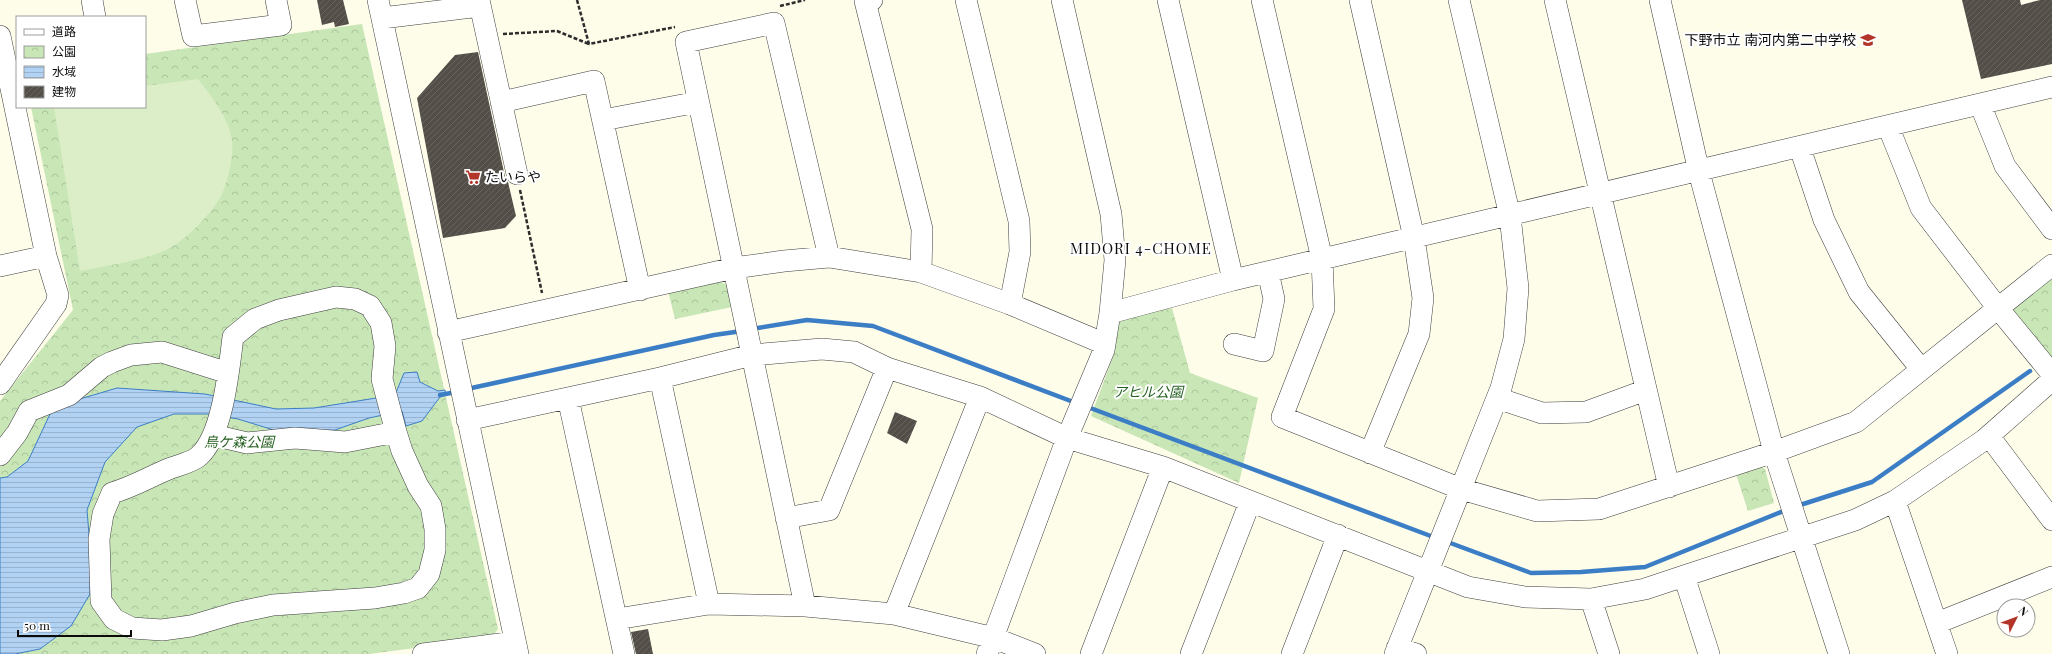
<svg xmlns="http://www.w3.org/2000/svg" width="2052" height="654" viewBox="0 0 2052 654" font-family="'Playfair Display','Noto Sans JP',serif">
	<defs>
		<pattern id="park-crowns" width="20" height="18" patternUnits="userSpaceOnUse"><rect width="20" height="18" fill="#c9e6b6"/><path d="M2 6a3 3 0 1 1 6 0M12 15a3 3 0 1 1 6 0" fill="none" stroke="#abc49b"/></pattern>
		<pattern id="water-rules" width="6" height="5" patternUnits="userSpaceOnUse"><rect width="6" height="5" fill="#b1d2f3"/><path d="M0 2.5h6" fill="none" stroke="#97b3cf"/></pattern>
		<pattern id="building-hatch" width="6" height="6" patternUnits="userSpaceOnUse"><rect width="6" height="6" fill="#534e48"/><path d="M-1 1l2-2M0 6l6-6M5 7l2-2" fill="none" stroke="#67635e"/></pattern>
	</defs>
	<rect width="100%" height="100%" fill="#fefdea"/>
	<path fill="url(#park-crowns)" d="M 362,24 L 498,629 L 491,638 L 369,654 L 0,654 L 0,401 L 73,310 L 31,107 L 145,107 L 145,54 Z
		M 2052,274 L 2052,358 L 2011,307 Z
		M 719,280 L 728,286 L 732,307 L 675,319 L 668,291 Z
		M 1172,308 L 1190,373 L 1258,398 L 1239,483 L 1091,416 L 1114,354 L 1117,319 Z
		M 1754,464 L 1765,469 L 1774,503 L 1748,511 L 1735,471 Z"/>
	<path fill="#dceec7" d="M 198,79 C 212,97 228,116 232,140 C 234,154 228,183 221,196 C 212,213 186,240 168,249 C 146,260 105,266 80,271 L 54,107 L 145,107 L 145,86 Z"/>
	<path fill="url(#water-rules)" stroke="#3c7ec6" d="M 417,372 L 420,382 L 438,391 L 445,390 L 446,395 L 440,397 L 422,421 L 406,426 L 402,411 L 369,418 L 335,430 L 280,432 L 238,419 L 208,414 L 174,414 L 137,427 L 105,462 L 87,510 L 91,558 L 90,594 L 71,626 L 40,649 L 15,654 L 0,654 L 0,478 L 7,477 L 28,461 L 50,414 L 63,404 L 117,388 L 205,394 L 276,409 L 314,408 L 395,395 L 404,373 Z"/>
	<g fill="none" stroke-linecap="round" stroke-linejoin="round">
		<path stroke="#3c7ec6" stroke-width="4.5" d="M 751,329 L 807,320 L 873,326 L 1076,403
			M 467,389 L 714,335 L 742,331
			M 440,395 L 456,392
			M 1085,406 L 1436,538
			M 1797,506 L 1872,482 L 2030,371
			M 1445,541 L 1531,573 L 1581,572 L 1645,567 L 1786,510"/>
	</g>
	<path fill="url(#building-hatch)" d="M 317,0 L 343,0 L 349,24 L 335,27 L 334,22 L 322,25 Z
		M 1962,0 L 2020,0 L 2021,5 L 2040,0 L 2052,0 L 2052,64 L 1981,79 Z
		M 478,52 L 505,177 L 508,182 L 516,216 L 505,228 L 443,238 L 417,98 L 455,55 Z
		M 895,412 L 917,421 L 907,444 L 887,433 Z
		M 648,629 L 653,654 L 636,654 L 631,632 Z"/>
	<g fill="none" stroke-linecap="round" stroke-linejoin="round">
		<g stroke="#3e3e3e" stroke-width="22">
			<path id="minor" d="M 92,0 L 95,17
				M 185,0 L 193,36 L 281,25 L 276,0
				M 378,0 L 518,654
				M 479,0 L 517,174
				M 872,0 L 865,1 L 922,229 L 921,272
				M 1168,0 L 1233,280
				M 1262,0 L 1322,259 L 1324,309 L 1282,417 L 1461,489 L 1537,511 L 1599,509 L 1774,452 L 1856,422 L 2052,265
				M 1360,0 L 1414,238 L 1423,298 L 1419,334 L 1370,453
				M 1555,0 L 1669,487
				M 1660,0 L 1699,172 L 1774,452 L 1839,654
				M 382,18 L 480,6
				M 0,36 L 46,256 L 58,295 L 56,304 L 0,384
				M 501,102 L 594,81 L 640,290
				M 1980,104 L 2005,166 L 2052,229
				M 603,120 L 698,102
				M 1888,126 L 1921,208 L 1997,307 L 2052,374
				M 1800,148 L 1824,220 L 1859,292 L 1921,369
				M 0,266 L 46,256
				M 336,297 L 355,299 L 370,306 L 381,323 L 385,346 L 382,379 L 396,432 L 402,451 L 418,486 L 431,506 L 435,529 L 435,550 L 429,574 L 418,588 L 404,593 L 375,598 L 273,605 L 235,613 L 191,626 L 162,630 L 132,628 L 114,619 L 101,601 L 99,539 L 103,514 L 112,493 C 133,487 151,476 171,468 C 179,465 193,462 199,456 C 223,435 229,368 233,337 L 255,319 L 279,310 Z
				M 1010,304 L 1105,344
				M 1110,313 L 1233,280 L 2052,87
				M 448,332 L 734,268 L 784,261 L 829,257 L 921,272 L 1010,304 L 1020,252 L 1019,221 L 966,0
				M 1234,344 L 1263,351 L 1274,299 L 1268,272
				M 660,378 L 709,604
				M 568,398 L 624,654
				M 1497,398 L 1542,413 L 1586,412 L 1646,390
				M 467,420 L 660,378 L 752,355 L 822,349 L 854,352 L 887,368 L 980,397 L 1067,438 L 1163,467 L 1468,587 L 1525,597 L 1591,599 L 1645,589 L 1684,576 L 1855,520 L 1895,501 L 1984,440 L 2052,380
				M 213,435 L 247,443 L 295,438 L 345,442 L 396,432
				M 1989,436 L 2052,520
				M 0,455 L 17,433 L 29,411 L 69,395 L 102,367 L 112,362 L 131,355 L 162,352 L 228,373
				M 1895,501 L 1947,654
				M 786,518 L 829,510 L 887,368
				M 1684,576 L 1709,654
				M 1591,599 L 1609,654
				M 805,606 L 686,42 L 774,23 L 829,257
				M 894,614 L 980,397
				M 617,619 L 709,604 L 805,606 L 894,614 L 994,638 L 1035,654
				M 1937,623 L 2052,577
				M 1397,648 L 1416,654
				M 423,654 L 515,642
				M 987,654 L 1067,438 L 1104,350 L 1110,313 L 1115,260 L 1111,214 L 1062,0
				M 1091,654 L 1163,467
				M 1191,654 L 1250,502
				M 1292,654 L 1338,535
				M 1395,654 L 1501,388 L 1514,339 L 1518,288 L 1510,216 L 1459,0"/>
		</g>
		<path stroke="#2d2d2d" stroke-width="2.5" stroke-dasharray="4 2" stroke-linecap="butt" d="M 577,0 L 589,44 L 675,27
			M 780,6 L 805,0
			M 503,34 L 557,31 L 589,44
			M 520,190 L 542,293"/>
		<use href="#minor" stroke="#fff" stroke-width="21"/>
	</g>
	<defs>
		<g id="school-bare" transform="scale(1.2)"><path d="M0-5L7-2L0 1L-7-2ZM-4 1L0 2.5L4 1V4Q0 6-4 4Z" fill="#b3352a" stroke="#fff" stroke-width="2.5" paint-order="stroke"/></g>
		<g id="supermarket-bare" transform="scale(1.2)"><path d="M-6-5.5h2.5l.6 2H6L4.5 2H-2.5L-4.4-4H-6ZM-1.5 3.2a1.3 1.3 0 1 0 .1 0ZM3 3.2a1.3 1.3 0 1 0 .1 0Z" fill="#b3352a" stroke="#fff" stroke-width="2.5" paint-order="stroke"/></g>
	</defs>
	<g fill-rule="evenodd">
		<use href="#school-bare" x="1868" y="40"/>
		<use href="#supermarket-bare" x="473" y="177"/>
	</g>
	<g text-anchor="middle" stroke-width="4" stroke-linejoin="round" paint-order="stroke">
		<g font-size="14" fill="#0b0b0b" stroke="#fff" text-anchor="end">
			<text x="1856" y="45">下野市立 南河内第二中学校</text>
			<text x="485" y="182" text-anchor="start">たいらや</text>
		</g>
		<g font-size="14" font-style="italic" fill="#255f1f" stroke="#fff">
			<text x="1148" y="397">アヒル公園</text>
			<text x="239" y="447">烏ケ森公園</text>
		</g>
		<g font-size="15" letter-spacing="1" fill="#0b0b0b" stroke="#fff">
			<text x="1141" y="254">MIDORI 4-CHOME</text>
		</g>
	</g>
	<rect x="16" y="16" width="130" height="92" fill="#ffffff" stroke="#9d9d9d"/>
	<rect x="24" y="29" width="20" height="6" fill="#ffffff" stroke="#9d9d9d"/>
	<text x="52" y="36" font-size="12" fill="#0b0b0b">道路</text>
	<rect x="24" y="46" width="20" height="12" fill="url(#park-crowns)" stroke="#9d9d9d"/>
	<text x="52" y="56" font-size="12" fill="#0b0b0b">公園</text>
	<rect x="24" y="66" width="20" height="12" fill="url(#water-rules)" stroke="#9d9d9d"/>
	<text x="52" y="76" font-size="12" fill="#0b0b0b">水域</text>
	<rect x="24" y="86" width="20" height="12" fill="url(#building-hatch)" stroke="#9d9d9d"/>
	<text x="52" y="96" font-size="12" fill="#0b0b0b">建物</text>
	<g transform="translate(2016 618) rotate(48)"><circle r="19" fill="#ffffff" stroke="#9d9d9d"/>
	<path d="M0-3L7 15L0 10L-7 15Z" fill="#b3352a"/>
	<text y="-6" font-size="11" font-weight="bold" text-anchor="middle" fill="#0b0b0b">N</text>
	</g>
	<path d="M18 630v6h113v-6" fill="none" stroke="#0b0b0b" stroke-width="2"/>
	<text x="24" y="630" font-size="12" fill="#0b0b0b" stroke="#ffffff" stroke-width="3" paint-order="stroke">50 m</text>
</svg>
